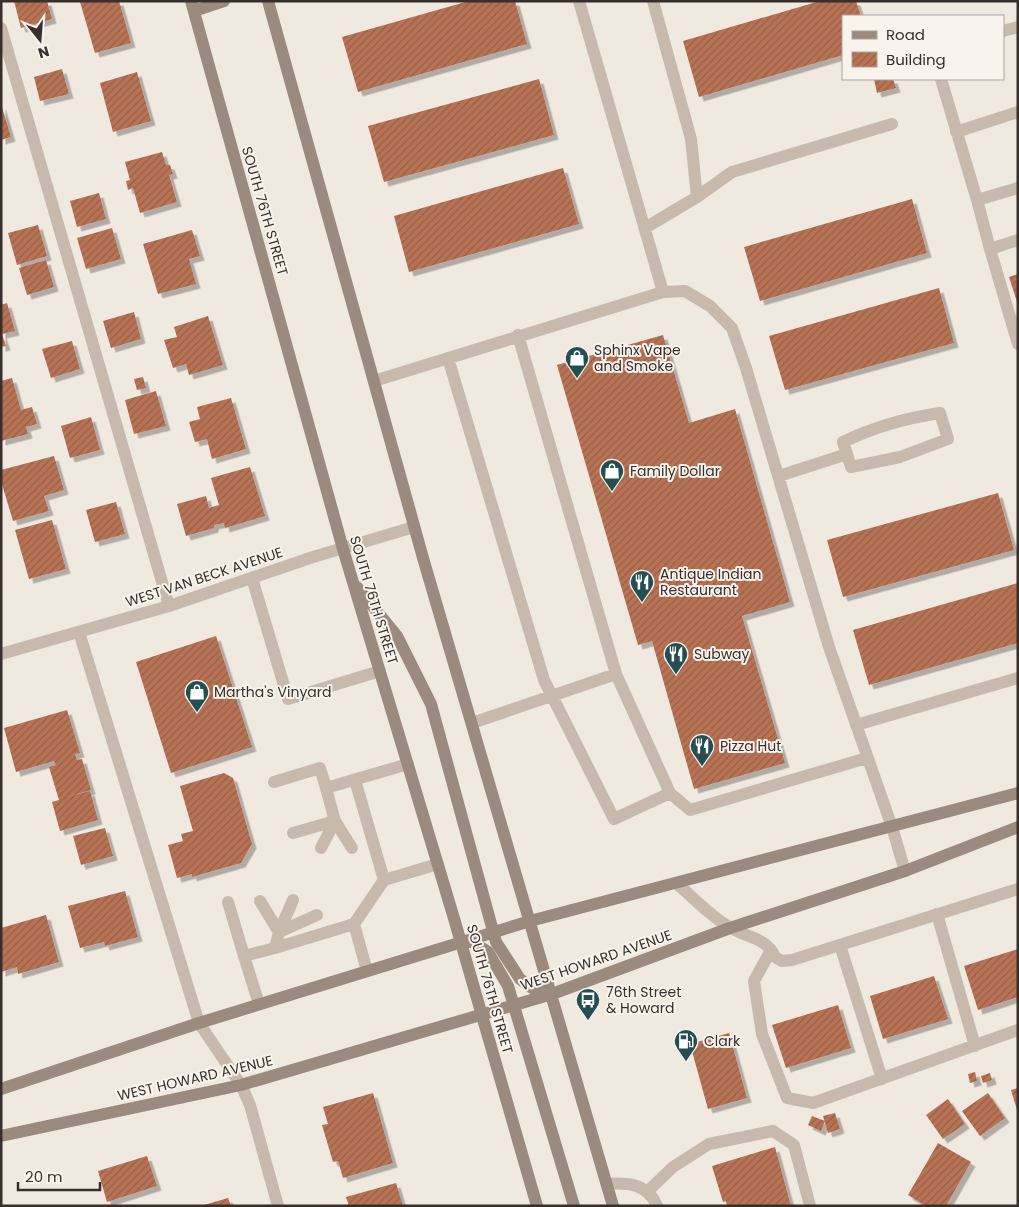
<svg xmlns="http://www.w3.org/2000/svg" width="1019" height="1207" viewBox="0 0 1019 1207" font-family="Poppins,sans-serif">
	<defs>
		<pattern id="building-hatch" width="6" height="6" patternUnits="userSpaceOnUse" patternTransform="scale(1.25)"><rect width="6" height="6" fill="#b87356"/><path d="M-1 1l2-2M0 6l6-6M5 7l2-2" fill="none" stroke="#965f47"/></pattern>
		<filter id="shadow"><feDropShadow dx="4.5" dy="4.5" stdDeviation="0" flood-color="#0004"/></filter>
	</defs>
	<rect width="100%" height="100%" fill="#f0e9e0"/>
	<path fill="url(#building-hatch)" filter="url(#shadow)" d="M 14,1 L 47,1 L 52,19 L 21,28 Z
		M 119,1 L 131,43 L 95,53 L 80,2 Z
		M 469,1 L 515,1 L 527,44 L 358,92 L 342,37 Z
		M 820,1 L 856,1 L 861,16 L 843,16 L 843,55 L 699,97 L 683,41 Z
		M 62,69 L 69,94 L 40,101 L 34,77 Z
		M 137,72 L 151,121 L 113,132 L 100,83 Z
		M 539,79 L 554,135 L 384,182 L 368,126 Z
		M 874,79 L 893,79 L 896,88 L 877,93 Z
		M 1,104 L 11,137 L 1,140 Z
		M 162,152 L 166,165 L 170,165 L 173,174 L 169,175 L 177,202 L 140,213 L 133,188 L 128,190 L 126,181 L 130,180 L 125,162 Z
		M 563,168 L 579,224 L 409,272 L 394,216 Z
		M 99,193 L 106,219 L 77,227 L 70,201 Z
		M 912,199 L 927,253 L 760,301 L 744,247 Z
		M 38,225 L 47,256 L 17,265 L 8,233 Z
		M 112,228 L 121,259 L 86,269 L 77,238 Z
		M 192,230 L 200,256 L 189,259 L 196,284 L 158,294 L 143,244 Z
		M 46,260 L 54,287 L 27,295 L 19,268 Z
		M 1018,274 L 1018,301 L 1017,302 L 1009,277 Z
		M 939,288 L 954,343 L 785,390 L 769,336 Z
		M 7,303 L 15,331 L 2,334 L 6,346 L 1,347 L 1,305 Z
		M 134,312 L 141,339 L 111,348 L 103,321 Z
		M 208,316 L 223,365 L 189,375 L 186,364 L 173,368 L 164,340 L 177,337 L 174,327 Z
		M 663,335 L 689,423 L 735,409 L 790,602 L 742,616 L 785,763 L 694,789 L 652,641 L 638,645 L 557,365 Z
		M 72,341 L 80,369 L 51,378 L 42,349 Z
		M 143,377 L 146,388 L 137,390 L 134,379 Z
		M 12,378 L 21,410 L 32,407 L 37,424 L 26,427 L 28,434 L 1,441 L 1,381 Z
		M 156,391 L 166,426 L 134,434 L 125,400 Z
		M 231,398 L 246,449 L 212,459 L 207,439 L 195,442 L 189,422 L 200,419 L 197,407 Z
		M 91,417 L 100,450 L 70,458 L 61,426 Z
		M 54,456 L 64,490 L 44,496 L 49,511 L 13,521 L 1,481 L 1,470 Z
		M 250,467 L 265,516 L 225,528 L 224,523 L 214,525 L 214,528 L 186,536 L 177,504 L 206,496 L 209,508 L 219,505 L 211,478 Z
		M 998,493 L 1014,550 L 843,597 L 827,540 Z
		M 116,502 L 125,534 L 95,542 L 86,510 Z
		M 52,520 L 66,569 L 29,579 L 15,530 Z
		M 1018,583 L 1018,643 L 869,685 L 853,630 Z
		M 216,636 L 252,747 L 171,773 L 136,662 Z
		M 67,710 L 80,753 L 75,754 L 77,760 L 82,759 L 91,790 L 66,797 L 90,791 L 98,820 L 60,831 L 52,802 L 59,800 L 49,767 L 56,765 L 54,761 L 16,772 L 4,728 Z
		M 224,773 L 233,778 L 252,844 L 241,863 L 192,877 L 192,874 L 177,878 L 168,845 L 183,841 L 181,834 L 193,831 L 180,786 Z
		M 105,828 L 113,856 L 81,865 L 73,836 Z
		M 125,891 L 138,937 L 105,946 L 104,942 L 80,948 L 68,906 Z
		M 46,915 L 59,962 L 18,974 L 17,967 L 1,972 L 1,928 Z
		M 1018,949 L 1018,997 L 978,1010 L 964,966 Z
		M 934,976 L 948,1019 L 883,1039 L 870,996 Z
		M 838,1005 L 851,1048 L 786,1068 L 772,1025 Z
		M 729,1033 L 747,1098 L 708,1109 L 690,1044 Z
		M 975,1072 L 977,1081 L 970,1083 L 968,1074 Z
		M 990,1073 L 992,1080 L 983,1083 L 981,1076 Z
		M 1018,1088 L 1018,1110 L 1017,1110 L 1011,1090 Z
		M 373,1093 L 393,1163 L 343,1178 L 338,1161 L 333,1162 L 322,1125 L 328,1124 L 323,1107 Z
		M 988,1093 L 1005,1118 L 980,1136 L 962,1111 Z
		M 948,1099 L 965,1124 L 943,1139 L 926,1115 Z
		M 835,1113 L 840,1129 L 828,1133 L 823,1116 Z
		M 812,1116 L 825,1121 L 821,1131 L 808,1125 Z
		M 938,1143 L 971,1162 L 946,1206 L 926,1206 L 908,1195 Z
		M 775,1147 L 791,1206 L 727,1206 L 726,1201 L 723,1202 L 712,1166 Z
		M 147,1156 L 157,1186 L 107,1202 L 98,1171 Z
		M 396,1183 L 403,1206 L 349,1206 L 346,1197 Z
		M 228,1198 L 231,1206 L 204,1206 L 204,1205 Z"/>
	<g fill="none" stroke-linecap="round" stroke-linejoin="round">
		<path stroke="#c7baad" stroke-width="12" d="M 579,1 L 663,292
			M 653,1 L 691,139 L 697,197
			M 1,28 L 169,606
			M 1003,31 L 1018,27
			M 941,79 L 977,200
			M 956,132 L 1018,112
			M 645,228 L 697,197 L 732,172 L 892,124
			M 1018,240 L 990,249 L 1018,344
			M 990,249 L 977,200 L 1018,188
			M 518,335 L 616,674 L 670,793 L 690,810 L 867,758
			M 448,358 L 544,680 L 614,819 L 670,793
			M 374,381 L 663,292 L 685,291 L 710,306 L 732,328 L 746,368 L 829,647 L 892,827 L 905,871
			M 779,476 L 847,454 L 851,467 L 900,457 L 948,439 L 940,413 C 906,418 874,427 843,442 L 847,454
			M 252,578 L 288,699 L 380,671
			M 79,632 L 199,1023
			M 472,723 L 616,674
			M 856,725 L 1018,678
			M 355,780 L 384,880 L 354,924 L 367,971
			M 274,782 L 320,768 L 326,788
			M 293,833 L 335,821 L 321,848
			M 352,848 L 335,821 L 326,788 L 408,764
			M 384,880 L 438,864
			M 293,900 L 279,932 L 317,915
			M 228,902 L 244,956
			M 937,914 L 975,1046
			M 840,945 L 882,1079
			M 275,948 L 354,924
			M 771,950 L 754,981 L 762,1034 L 787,1098 L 813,1103 L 1018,1030
			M 259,1004 L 244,956 L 275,948 L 279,932 L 260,901
			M 648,1191 L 673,1167 L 709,1144 L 773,1131 L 794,1145 L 810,1206"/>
		<path stroke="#c7baad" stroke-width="12" d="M 1,654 L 169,606 L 313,557 L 414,527
			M 676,883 C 693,897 712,918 731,928 C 747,938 766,937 775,957 L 782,961 L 792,960 L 1018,889
			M 199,1023 L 241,1085 L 250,1105 L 278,1206
			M 607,1184 C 628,1182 648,1184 657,1206"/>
		<path stroke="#9b8a7e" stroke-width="12" d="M 191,1 L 343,549 L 453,915 L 537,1206
			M 268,1 L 423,558 L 613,1206
			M 194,11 L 224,1
			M 357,587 L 397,636 L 431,704 L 496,942 L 520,979 L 532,988 L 551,994
			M 465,942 L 473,942 L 488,952 L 508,986 L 574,1206
			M 1,1089 L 199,1023 L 530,921 L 1018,793
			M 1,1136 L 241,1085 L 552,994 L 730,928 L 905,871 L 1018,827"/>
	</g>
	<defs>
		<g id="shop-pin" transform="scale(1.25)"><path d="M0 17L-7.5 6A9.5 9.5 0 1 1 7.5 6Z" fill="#254e53" stroke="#f8f3ec"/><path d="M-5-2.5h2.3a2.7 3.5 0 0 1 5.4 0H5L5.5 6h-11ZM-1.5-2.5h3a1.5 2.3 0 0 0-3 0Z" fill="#fff"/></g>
		<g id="restaurant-pin" transform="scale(1.25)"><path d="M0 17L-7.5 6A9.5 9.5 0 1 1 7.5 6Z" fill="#254e53" stroke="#f8f3ec"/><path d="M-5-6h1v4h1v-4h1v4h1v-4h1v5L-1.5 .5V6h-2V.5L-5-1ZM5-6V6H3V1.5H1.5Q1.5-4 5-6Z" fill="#fff"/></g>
		<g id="bus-pin" transform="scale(1.25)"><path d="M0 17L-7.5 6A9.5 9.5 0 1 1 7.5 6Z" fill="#254e53" stroke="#f8f3ec"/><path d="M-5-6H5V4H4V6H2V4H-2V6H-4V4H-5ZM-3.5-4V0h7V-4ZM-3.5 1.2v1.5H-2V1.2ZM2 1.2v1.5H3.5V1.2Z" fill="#fff"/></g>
		<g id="fuel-pin" transform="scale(1.25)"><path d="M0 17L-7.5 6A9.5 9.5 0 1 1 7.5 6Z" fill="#254e53" stroke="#f8f3ec"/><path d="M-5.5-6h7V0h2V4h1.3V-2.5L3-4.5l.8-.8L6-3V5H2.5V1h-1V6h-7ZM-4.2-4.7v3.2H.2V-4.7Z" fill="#fff"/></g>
	</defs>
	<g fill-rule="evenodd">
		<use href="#shop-pin" x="577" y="358"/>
		<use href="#shop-pin" x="612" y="471"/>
		<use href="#restaurant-pin" x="642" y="582"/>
		<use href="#restaurant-pin" x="676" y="654"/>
		<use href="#shop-pin" x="197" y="692"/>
		<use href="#restaurant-pin" x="702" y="746"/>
		<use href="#bus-pin" x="588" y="1000"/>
		<use href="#fuel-pin" x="686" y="1041"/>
	</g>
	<g text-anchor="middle" stroke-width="4" stroke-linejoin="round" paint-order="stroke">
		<g font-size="14" fill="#362f2b" stroke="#f8f3ec">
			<text transform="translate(265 211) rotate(74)" y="5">SOUTH 76TH STREET</text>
			<text transform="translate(204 577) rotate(-18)" y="5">WEST VAN BECK AVENUE</text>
			<text transform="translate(374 600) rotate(73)" y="5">SOUTH 76TH STREET</text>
			<text transform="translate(596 960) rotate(-19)" y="5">WEST HOWARD AVENUE</text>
			<text transform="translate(490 989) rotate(74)" y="5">SOUTH 76TH STREET</text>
			<text transform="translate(195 1078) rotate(-13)" y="5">WEST HOWARD AVENUE</text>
		</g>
		<g font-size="14" fill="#362f2b" stroke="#f8f3ec" text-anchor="start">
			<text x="594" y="355">Sphinx Vape<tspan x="594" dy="16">and Smoke</tspan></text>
			<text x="630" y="476">Family Dollar</text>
			<text x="660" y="579">Antique Indian<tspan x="660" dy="16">Restaurant</tspan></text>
			<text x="694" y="659">Subway</text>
			<text x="214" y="697">Martha's Vinyard</text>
			<text x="720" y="751">Pizza Hut</text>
			<text x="606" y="997">76th Street<tspan x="606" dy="16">&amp; Howard</tspan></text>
			<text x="704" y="1046">Clark</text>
		</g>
	</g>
	<rect width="1019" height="1207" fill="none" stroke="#362f2b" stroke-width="5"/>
	<rect x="842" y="15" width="162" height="65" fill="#f8f3ec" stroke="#aaa59f"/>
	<rect x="852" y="31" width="25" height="8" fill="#9b8a7e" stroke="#aaa59f"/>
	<text x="886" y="40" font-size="15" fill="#362f2b">Road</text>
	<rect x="852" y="52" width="25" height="15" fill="url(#building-hatch)" stroke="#aaa59f"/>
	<text x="886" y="65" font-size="15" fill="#362f2b">Building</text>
	<g transform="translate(40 40) rotate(163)" stroke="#f8f3ec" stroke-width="4" paint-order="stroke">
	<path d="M0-4L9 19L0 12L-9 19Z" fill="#362f2b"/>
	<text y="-8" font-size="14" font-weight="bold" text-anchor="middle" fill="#362f2b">N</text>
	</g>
	<path d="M18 1182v8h82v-8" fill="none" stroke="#362f2b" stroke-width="2.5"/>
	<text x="25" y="1182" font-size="15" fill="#362f2b" stroke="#f8f3ec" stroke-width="4" paint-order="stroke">20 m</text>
</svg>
